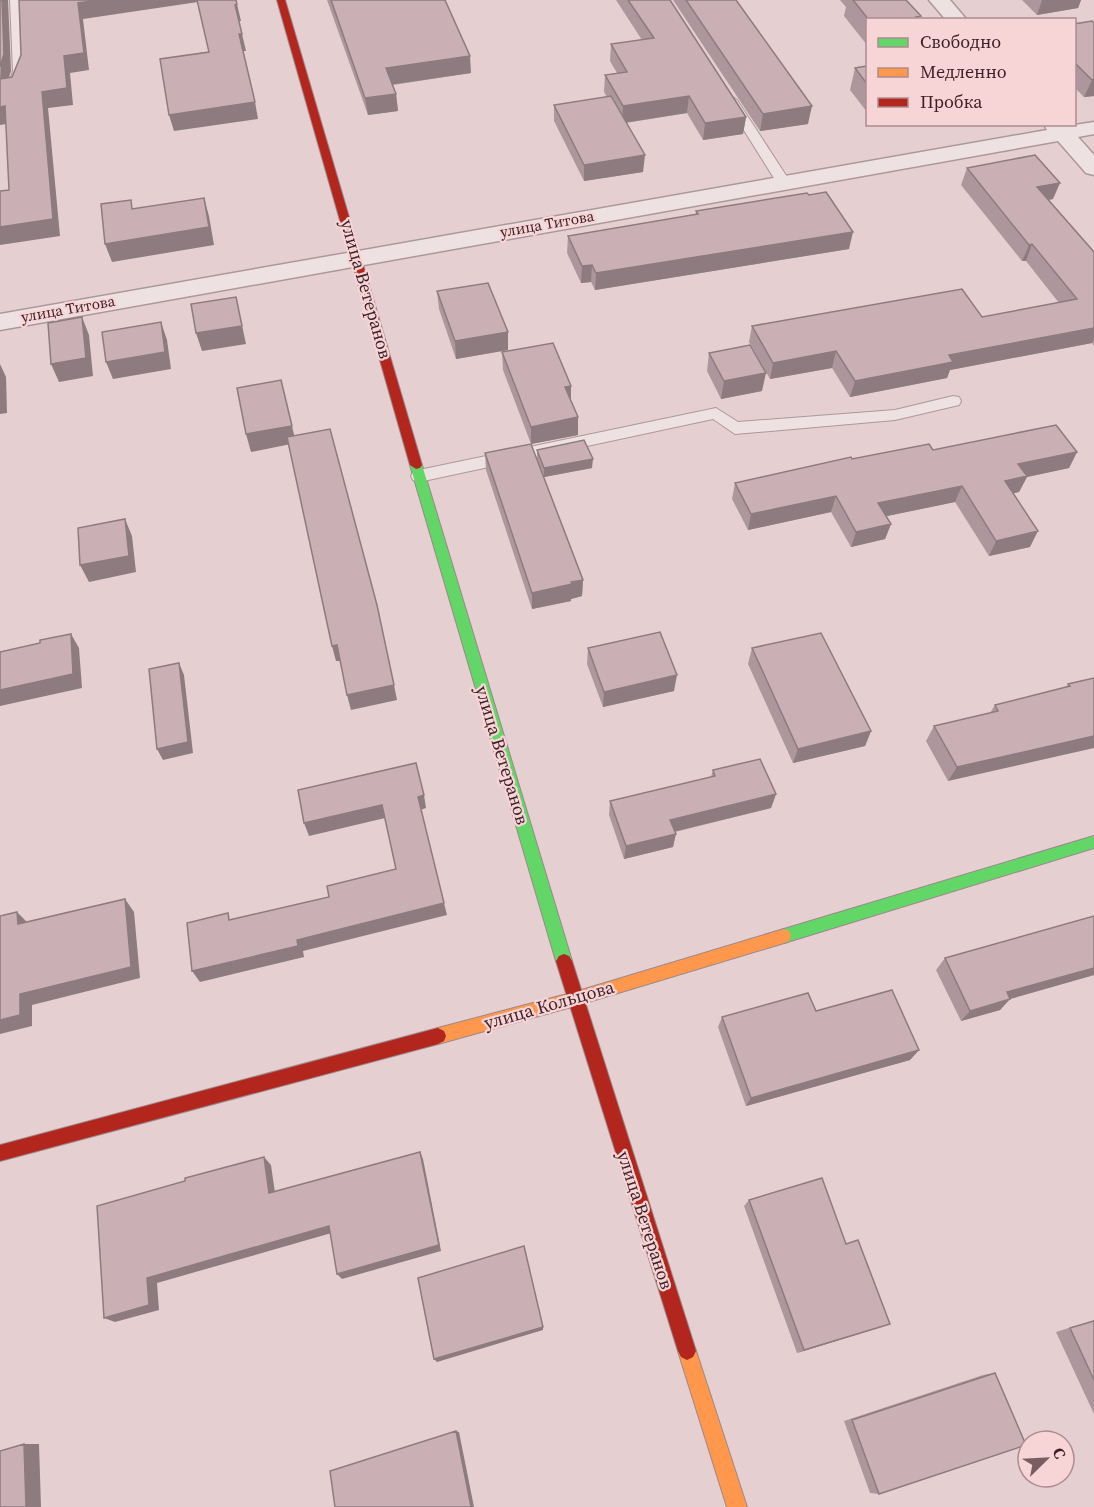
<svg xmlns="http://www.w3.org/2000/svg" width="1094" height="1507" viewBox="0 0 1094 1507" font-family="'Source Serif 4',serif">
	<rect width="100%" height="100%" fill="#e6cfd0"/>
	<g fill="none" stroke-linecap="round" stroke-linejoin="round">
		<g stroke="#ac979a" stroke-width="2">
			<path id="lane" d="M 10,0 L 22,0 L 25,71 L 18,91 L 0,95 L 0,87 L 9,85 L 13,71 Z
				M 731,96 L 737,100 L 791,183 L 789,186 L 779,186 L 777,183 L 725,100 Z
				M 953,396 L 959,397 L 961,401 L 959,405 L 895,420 L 735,434 L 713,419 L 419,482 L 413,480 L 411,476 L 413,472 L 419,470 L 716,408 L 738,422 L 895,410 Z"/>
		</g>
		<g stroke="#ac979a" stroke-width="3">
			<path id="street" d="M 929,0 L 950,0 L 967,20 L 946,20 Z
				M 1094,122 L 1094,134 L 1078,137 L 1094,155 L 1094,175 L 1086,173 L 1058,141 L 0,330 L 0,314 L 1047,130 L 1044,124 L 1068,126 Z"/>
		</g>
		<g stroke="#9b888a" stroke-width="2">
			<path id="fast" d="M 416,461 L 422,465 L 572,961 L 569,966 L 564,968 L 559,966 L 556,961 L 410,465 Z
				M 1094,836 L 1094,848 L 784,943 L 779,941 L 777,936 L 779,931 L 784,929 Z"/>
		</g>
		<g stroke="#9b888a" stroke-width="2">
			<path id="slow" d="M 784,929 L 789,931 L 791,936 L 789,941 L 784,943 L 575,1006 L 438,1044 L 432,1041 L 430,1036 L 432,1031 L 438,1028 L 575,992 Z
				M 687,1342 L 693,1345 L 696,1351 L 747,1507 L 727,1507 L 678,1351 L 681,1345 Z"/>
		</g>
		<g stroke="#9b888a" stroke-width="2">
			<path id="jam" d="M 277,0 L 285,0 L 422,465 L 420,468 L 416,469 L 410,465 Z
				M 564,954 L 569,956 L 572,961 L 696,1351 L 693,1357 L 687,1360 L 681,1357 L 678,1351 L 556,961 L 559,956 Z
				M 438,1028 L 444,1031 L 446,1036 L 444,1041 L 438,1044 L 0,1161 L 0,1145 Z"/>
		</g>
		<use href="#lane" fill="#eee1e1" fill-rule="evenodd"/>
		<use href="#street" fill="#eee1e1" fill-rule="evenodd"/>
		<use href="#fast" fill="#63d668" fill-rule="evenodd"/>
		<use href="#slow" fill="#ff974d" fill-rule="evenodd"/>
		<use href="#jam" fill="#b3261e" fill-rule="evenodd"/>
	</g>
	<path fill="#ae979c" d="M 327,0 L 445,0 L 471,73 L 393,85 L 396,94 L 398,111 L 368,115 Z
		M 616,0 L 670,0 L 746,117 L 743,134 L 703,140 L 687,113 L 626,123 L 643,172 L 584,181 L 554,121 L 554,105 L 607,97 L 604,92 L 605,75 L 617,73 L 610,61 L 611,44 L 642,40 Z
		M 673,0 L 736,0 L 808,124 L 760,131 Z
		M 840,0 L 906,0 L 920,20 L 867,20 L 867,45 L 844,16 L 846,7 Z
		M 1022,0 L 1081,0 L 1078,8 L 1037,15 Z
		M 1094,23 L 1094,96 L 1084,97 L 1074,87 L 1074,24 Z
		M 867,66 L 867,112 L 850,90 L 855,68 Z
		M 967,168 L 1053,199 L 1048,200 L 1094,252 L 1094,346 L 1092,343 L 950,370 L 947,378 L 850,397 L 832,368 L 770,379 L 749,342 L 752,326 L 982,317 L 1059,303 L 1026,261 L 1022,261 L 961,185 Z
		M 696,211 L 849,249 L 595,290 L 591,282 L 581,283 L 567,253 L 568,236 L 696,215 Z
		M 437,291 L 508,350 L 456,359 L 439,309 Z
		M 502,352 L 571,401 L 578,417 L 578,435 L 531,444 L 503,370 Z
		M 709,353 L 762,391 L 721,399 L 707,371 Z
		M 537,450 L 592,468 L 544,477 L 537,459 Z
		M 1077,452 L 1069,468 L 1027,477 L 1019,492 L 1013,493 L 1030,547 L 989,556 L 955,502 L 886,516 L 891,524 L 885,539 L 851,547 L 831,512 L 748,530 L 732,499 L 735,483 L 852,459 Z
		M 485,453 L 583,580 L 582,596 L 571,599 L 571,601 L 532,609 L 486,470 Z
		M 588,648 L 674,691 L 603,707 L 587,664 Z
		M 752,648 L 871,731 L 865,746 L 793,763 L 748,664 Z
		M 1094,678 L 948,781 L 926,741 L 934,726 L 990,713 L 995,705 L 1066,687 L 1068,684 Z
		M 713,770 L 776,794 L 771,808 L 675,832 L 673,847 L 624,859 L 609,815 L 610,801 L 711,777 Z
		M 1094,916 L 1094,975 L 1010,999 L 1000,1010 L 961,1021 L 936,970 L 945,958 Z
		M 816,1011 L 919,1050 L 910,1060 L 746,1106 L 718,1027 L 722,1017 Z
		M 749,1200 L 846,1244 L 881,1327 L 797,1353 L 744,1206 Z
		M 1094,1320 L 1094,1414 L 1056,1332 Z
		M 995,1373 L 879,1494 L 870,1493 L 844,1421 L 983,1375 Z"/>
	<path fill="#8d7b7f" d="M 2,0 L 8,0 L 11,71 L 7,83 L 0,85 Z
		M 99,0 L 197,0 L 198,2 L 83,19 L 89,70 L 70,73 L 73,105 L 48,108 L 60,236 L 0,245 L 0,227 L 42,92 L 78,3 Z
		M 1042,0 L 1081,0 L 1078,8 L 1037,15 Z
		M 237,4 L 241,21 L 238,21 L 235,5 Z
		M 239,34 L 242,34 L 246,51 L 243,51 Z
		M 470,56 L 471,73 L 388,85 L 386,68 Z
		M 1094,79 L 1094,96 L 1084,97 L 1092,80 Z
		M 396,94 L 398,111 L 368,115 L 365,98 Z
		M 689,96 L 687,113 L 622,123 L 623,106 Z
		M 255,102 L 258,119 L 174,131 L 169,115 Z
		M 5,106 L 12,123 L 0,125 L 0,107 Z
		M 812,106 L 808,124 L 760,131 L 763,114 Z
		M 746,117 L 743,134 L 703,140 L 705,123 Z
		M 645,155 L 643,172 L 584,181 L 584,165 Z
		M 1060,183 L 1053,199 L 1030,203 L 1037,187 Z
		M 204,198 L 209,216 L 214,245 L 112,262 L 105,244 Z
		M 853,232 L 849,249 L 595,290 L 596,273 Z
		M 1032,244 L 1026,261 L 1022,261 L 1029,245 Z
		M 592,265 L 591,282 L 581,283 L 582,266 Z
		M 236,297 L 246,344 L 202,351 L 196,333 Z
		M 82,317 L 89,335 L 93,376 L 59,382 L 51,364 Z
		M 161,322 L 167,340 L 171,369 L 113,379 L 106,362 Z
		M 1094,328 L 1094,338 L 1092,343 L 950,370 L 947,378 L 850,397 L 855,381 L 949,355 Z
		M 508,332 L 508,350 L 456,359 L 455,341 Z
		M 836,351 L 832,368 L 770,379 L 773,363 Z
		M 0,364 L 6,377 L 7,413 L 0,414 Z
		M 766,373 L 762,391 L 721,399 L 724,381 Z
		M 281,380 L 296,443 L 251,452 L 246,434 Z
		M 571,386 L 571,403 L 565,387 Z
		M 578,417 L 578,435 L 531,444 L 531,427 Z
		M 1077,452 L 1069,468 L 1027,477 L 1019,492 L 998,497 L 1005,481 L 1018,464 Z
		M 593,459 L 592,468 L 544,477 L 544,468 Z
		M 962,486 L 955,502 L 873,519 L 878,503 Z
		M 836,496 L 831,512 L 748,530 L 751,514 Z
		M 125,519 L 132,536 L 136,572 L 89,582 L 80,565 Z
		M 891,524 L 885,539 L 851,547 L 856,532 Z
		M 1038,531 L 1030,547 L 989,556 L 996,541 Z
		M 583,580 L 582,596 L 571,599 L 571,601 L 532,609 L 532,593 Z
		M 71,634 L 79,648 L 82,688 L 0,706 L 0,690 Z
		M 337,645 L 341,661 L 336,661 L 332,646 Z
		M 179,663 L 184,675 L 193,753 L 163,760 L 157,749 Z
		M 677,675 L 674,691 L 603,707 L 604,692 Z
		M 394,685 L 397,700 L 351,710 L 347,695 Z
		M 871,731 L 865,746 L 793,763 L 798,749 Z
		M 1094,736 L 1094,748 L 948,781 L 957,767 Z
		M 776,794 L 771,808 L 668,833 L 670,820 Z
		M 424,795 L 426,808 L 420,810 L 418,797 Z
		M 382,805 L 385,818 L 309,836 L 304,823 Z
		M 676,834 L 673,847 L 624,859 L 626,846 Z
		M 125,899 L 134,912 L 140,978 L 32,1005 L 32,1026 L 0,1034 L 0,1020 L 20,994 Z
		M 444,903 L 447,915 L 303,951 L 304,957 L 200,982 L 192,971 L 297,940 Z
		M 17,912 L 29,924 L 18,924 Z
		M 1094,968 L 1094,975 L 996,1003 L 1007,992 Z
		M 1010,999 L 1000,1010 L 961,1021 L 970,1011 Z
		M 919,1050 L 910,1060 L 746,1106 L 751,1098 Z
		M 420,1152 L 423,1159 L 441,1251 L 342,1279 L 337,1274 Z
		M 264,1157 L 271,1165 L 276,1200 L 269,1193 Z
		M 329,1226 L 335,1232 L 157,1283 L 159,1310 L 115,1322 L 104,1318 L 147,1278 Z
		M 890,1324 L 881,1327 L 797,1353 L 804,1350 Z
		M 543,1327 L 543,1330 L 437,1362 L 434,1359 Z
		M 456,1431 L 459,1432 L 474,1507 L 471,1507 Z
		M 24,1444 L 39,1444 L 41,1507 L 26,1507 Z"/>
	<path fill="#cab0b5" stroke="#8d7b7f" stroke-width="1.5" d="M 0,0 L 2,0 L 4,54 L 0,67 Z
		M 19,0 L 99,0 L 78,3 L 84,53 L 64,56 L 67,88 L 42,92 L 53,219 L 0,227 L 0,191 L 9,190 L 5,106 L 0,107 L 0,79 L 12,77 L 21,55 Z
		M 197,0 L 236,0 L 237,4 L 235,5 L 242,34 L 239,34 L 255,102 L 169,115 L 160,59 L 209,52 Z
		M 331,0 L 445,0 L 470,56 L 386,68 L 396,94 L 365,98 Z
		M 628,0 L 670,0 L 746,117 L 705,123 L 689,96 L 623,106 L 605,75 L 627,72 L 611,44 L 654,38 Z
		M 686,0 L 736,0 L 812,106 L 763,114 Z
		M 853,0 L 906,0 L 921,16 L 916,17 L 919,20 L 869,20 Z
		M 1092,21 L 1094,23 L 1094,79 L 1092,80 L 1074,62 L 1074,24 Z
		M 867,66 L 867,84 L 855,68 Z
		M 611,96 L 645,155 L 584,165 L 554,105 Z
		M 1035,155 L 1060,183 L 1037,187 L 1094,252 L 1094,328 L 949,355 L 953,362 L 855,381 L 836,351 L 773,363 L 752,326 L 962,289 L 982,317 L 1077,299 L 1032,244 L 1029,245 L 967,168 Z
		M 826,192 L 853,232 L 596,273 L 592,265 L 582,266 L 568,236 L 698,214 L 696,211 L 807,193 L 809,195 Z
		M 204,198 L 209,227 L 105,244 L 101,204 L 131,200 L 132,209 Z
		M 488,283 L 508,332 L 455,341 L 437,291 Z
		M 236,297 L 242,326 L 196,333 L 191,304 Z
		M 82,317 L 86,358 L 51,364 L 48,323 Z
		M 161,322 L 165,352 L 106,362 L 102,332 Z
		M 553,343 L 571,386 L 565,387 L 578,417 L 531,427 L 502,352 Z
		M 750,345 L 766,373 L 724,381 L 709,353 Z
		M 281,380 L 292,426 L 246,434 L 237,388 Z
		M 1056,425 L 1077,452 L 1018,464 L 1027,476 L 1005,481 L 1038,531 L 996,541 L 962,486 L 878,503 L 891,524 L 856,532 L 836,496 L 751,514 L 735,483 L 851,457 L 852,459 L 929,444 L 933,450 Z
		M 330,429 L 377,605 L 394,685 L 347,695 L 337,645 L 332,646 L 287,437 Z
		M 584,440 L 593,459 L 544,468 L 537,450 Z
		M 531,444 L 583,580 L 571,582 L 572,584 L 532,593 L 485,453 Z
		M 125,519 L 129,556 L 80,565 L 78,528 Z
		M 660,632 L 677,675 L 604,692 L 588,648 Z
		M 821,633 L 871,731 L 798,749 L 752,648 Z
		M 71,634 L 73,674 L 0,690 L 0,652 L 40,643 L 40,640 Z
		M 179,663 L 188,742 L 157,749 L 149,669 Z
		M 1094,678 L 1094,736 L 957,767 L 934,726 L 998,711 L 995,705 L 1070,686 L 1068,684 Z
		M 760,759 L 776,794 L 670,820 L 676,834 L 626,846 L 610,801 L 715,776 L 713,770 Z
		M 416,763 L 424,795 L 418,797 L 444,903 L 297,940 L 298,946 L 192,971 L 187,923 L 228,913 L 229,920 L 329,897 L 327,886 L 396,869 L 382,805 L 304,823 L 298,790 Z
		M 125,899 L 131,967 L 20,994 L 20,1015 L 0,1020 L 0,916 L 17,912 L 18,924 Z
		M 1094,916 L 1094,968 L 1007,992 L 1010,999 L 970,1011 L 945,958 Z
		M 892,990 L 919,1050 L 751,1098 L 722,1017 L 808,993 L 816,1011 Z
		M 420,1152 L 439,1245 L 337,1274 L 329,1226 L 147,1278 L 149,1305 L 104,1318 L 97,1206 L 185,1181 L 185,1178 L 264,1157 L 269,1193 Z
		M 822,1178 L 846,1244 L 858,1240 L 890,1324 L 804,1350 L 749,1200 Z
		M 524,1246 L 543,1327 L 434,1359 L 418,1278 Z
		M 1094,1321 L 1094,1380 L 1070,1328 Z
		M 995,1373 L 1026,1445 L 879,1494 L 852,1420 Z
		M 456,1431 L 471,1507 L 335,1507 L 330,1471 Z
		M 24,1444 L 26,1507 L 0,1507 L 0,1451 Z"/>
	<g text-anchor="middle" stroke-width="4.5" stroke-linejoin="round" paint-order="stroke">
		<g font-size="15" fill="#3c1f26" stroke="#f7d5d6">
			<text transform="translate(547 224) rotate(-10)" y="5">улица Титова</text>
			<text transform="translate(68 309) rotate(-10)" y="5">улица Титова</text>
		</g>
		<g font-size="18" fill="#3c1f26" stroke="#f7d5d6">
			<text transform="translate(366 289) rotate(74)" y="6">улица Ветеранов</text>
			<text transform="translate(502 755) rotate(73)" y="6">улица Ветеранов</text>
			<text transform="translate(549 1005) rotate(-16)" y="6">улица Кольцова</text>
			<text transform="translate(645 1220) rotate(72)" y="6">улица Ветеранов</text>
		</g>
	</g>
	<rect x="866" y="18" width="210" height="108" fill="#f7d5d6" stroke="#ac8c90" stroke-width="1.5"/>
	<rect x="878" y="38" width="30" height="9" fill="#63d668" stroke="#ac8c90" stroke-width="1.5"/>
	<text x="920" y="48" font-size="18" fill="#3c1f26">Свободно</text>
	<rect x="878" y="68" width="30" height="9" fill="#ff974d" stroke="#ac8c90" stroke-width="1.5"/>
	<text x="920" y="78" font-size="18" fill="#3c1f26">Медленно</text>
	<rect x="878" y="98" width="30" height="9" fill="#b3261e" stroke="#ac8c90" stroke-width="1.5"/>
	<text x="920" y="108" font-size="18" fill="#3c1f26">Пробка</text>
	<g transform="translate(1046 1459) rotate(66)"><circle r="28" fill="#f7d5d6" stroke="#ac8c90" stroke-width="1.5"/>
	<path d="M0-4.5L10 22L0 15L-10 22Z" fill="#785d62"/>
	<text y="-9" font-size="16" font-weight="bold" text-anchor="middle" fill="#3c1f26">С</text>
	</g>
</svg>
